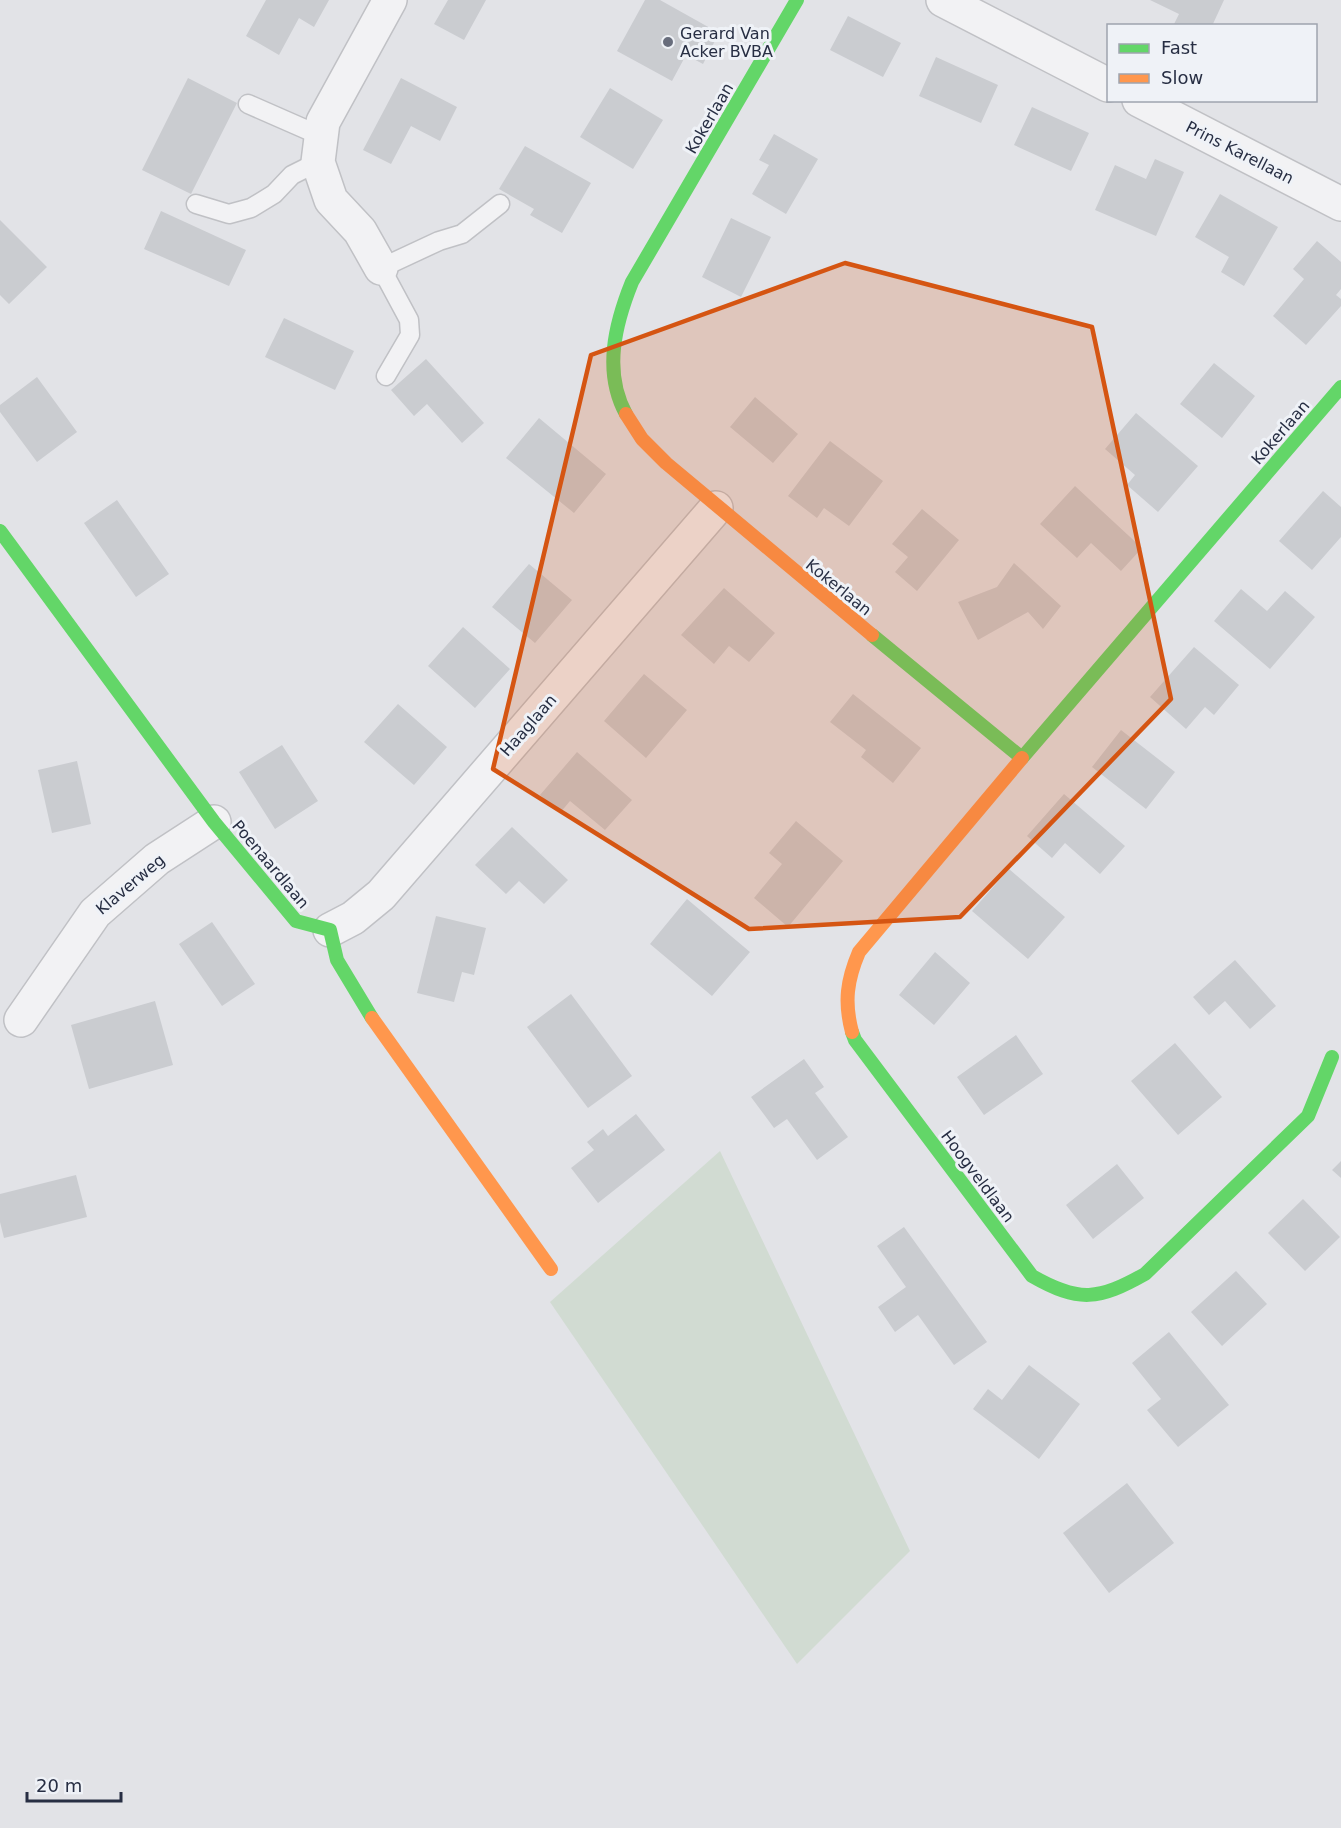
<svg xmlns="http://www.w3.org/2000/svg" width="1341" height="1828" viewBox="0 0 1341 1828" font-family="'DejaVu Sans',sans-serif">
	<rect width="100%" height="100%" fill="#e2e3e7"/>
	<path fill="#d1dbd2" d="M 720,1151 L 910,1551 L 797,1664 L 550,1302 Z"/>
	<path fill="#caccd0" d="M 266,0 L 329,0 L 314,27 L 299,18 L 279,55 L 246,36 Z
		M 448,0 L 486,0 L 464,40 L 434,24 Z
		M 645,0 L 660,0 L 719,33 L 703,64 L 686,55 L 672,81 L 617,51 Z
		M 1150,0 L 1224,0 L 1212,26 L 1173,26 L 1179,14 Z
		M 848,16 L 901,43 L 883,77 L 830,50 Z
		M 936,57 L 998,85 L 981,123 L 919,96 Z
		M 188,78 L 237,103 L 191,194 L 142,170 Z
		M 401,78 L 457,107 L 440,141 L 411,126 L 391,164 L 363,150 Z
		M 610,88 L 663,120 L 633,169 L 580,137 Z
		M 1032,107 L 1089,133 L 1071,171 L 1014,145 Z
		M 774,134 L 818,159 L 786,214 L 752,194 L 769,165 L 759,160 Z
		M 525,146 L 591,183 L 562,233 L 530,215 L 534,209 L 499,189 Z
		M 1155,159 L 1184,172 L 1156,236 L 1095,210 L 1115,165 L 1146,179 Z
		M 1220,194 L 1278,227 L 1244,286 L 1221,272 L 1229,257 L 1195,237 Z
		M 161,211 L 246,250 L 229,286 L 144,249 Z
		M 731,218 L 771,237 L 741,297 L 702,277 Z
		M 0,220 L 47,267 L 9,304 L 0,295 Z
		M 1317,241 L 1341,262 L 1341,289 L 1336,295 L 1341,299 L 1341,306 L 1306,345 L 1273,316 L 1304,279 L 1293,269 Z
		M 284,318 L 354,351 L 335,390 L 265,357 Z
		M 426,359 L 484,423 L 462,443 L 427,404 L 414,416 L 391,390 Z
		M 1214,363 L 1255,396 L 1222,438 L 1180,404 Z
		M 37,377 L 77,432 L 37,462 L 0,412 L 0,405 Z
		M 755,397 L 798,434 L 773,463 L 730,427 Z
		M 1136,413 L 1198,466 L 1158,512 L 1127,485 L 1135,475 L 1105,449 Z
		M 539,418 L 606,474 L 574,513 L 506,458 Z
		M 830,441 L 883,481 L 849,526 L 824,508 L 817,518 L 788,496 Z
		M 1075,486 L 1142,548 L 1121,571 L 1091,543 L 1077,558 L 1040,524 Z
		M 1323,491 L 1341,507 L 1341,537 L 1312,570 L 1279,541 Z
		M 117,500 L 169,574 L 136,597 L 84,523 Z
		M 922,509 L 959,540 L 917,591 L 895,572 L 908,557 L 892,544 Z
		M 1014,563 L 1061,606 L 1043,629 L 1028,612 L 978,640 L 958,602 L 997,587 Z
		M 529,564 L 572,600 L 535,643 L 492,607 Z
		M 724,588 L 775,633 L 749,662 L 729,646 L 714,664 L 681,635 Z
		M 1241,589 L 1267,611 L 1285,591 L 1315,617 L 1270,669 L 1214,621 Z
		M 463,627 L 510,669 L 475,708 L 428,666 Z
		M 1194,647 L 1239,685 L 1214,715 L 1205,707 L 1186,729 L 1150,697 Z
		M 644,674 L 687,710 L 646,758 L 604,721 Z
		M 853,694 L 921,748 L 893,783 L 861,757 L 866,750 L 830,722 Z
		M 398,704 L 447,747 L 414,785 L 364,742 Z
		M 1121,730 L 1175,772 L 1146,809 L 1092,767 Z
		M 282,745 L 318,801 L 275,829 L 239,772 Z
		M 577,752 L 632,800 L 605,830 L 570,801 L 560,813 L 540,795 Z
		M 77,761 L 91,824 L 52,833 L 38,770 Z
		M 1064,794 L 1125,846 L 1100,874 L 1065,843 L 1052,858 L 1027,836 Z
		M 796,821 L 843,861 L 788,927 L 754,898 L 782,864 L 769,853 Z
		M 512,827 L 568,880 L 544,904 L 519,881 L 506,894 L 475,865 Z
		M 1009,869 L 1065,917 L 1028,959 L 972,911 Z
		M 687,899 L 750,952 L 712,996 L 650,944 Z
		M 436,916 L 486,928 L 474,975 L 462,972 L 454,1002 L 417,993 Z
		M 212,922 L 255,984 L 222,1006 L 179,944 Z
		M 935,952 L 970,983 L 934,1025 L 899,995 Z
		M 1235,960 L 1276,1006 L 1250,1029 L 1225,1001 L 1209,1015 L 1193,997 Z
		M 571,994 L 632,1076 L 588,1108 L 527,1027 Z
		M 155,1001 L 173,1065 L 89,1089 L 71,1025 Z
		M 1016,1035 L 1043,1074 L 984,1115 L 957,1077 Z
		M 1175,1043 L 1222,1097 L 1178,1135 L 1131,1081 Z
		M 804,1059 L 824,1087 L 815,1093 L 848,1137 L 817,1160 L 787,1119 L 774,1128 L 751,1097 Z
		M 636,1114 L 665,1150 L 598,1203 L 571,1168 L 594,1150 L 587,1142 L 603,1129 L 608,1136 Z
		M 1341,1161 L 1341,1178 L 1332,1170 Z
		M 1117,1164 L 1144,1198 L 1093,1239 L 1066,1205 Z
		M 76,1175 L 87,1217 L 4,1238 L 0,1222 L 0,1194 Z
		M 1303,1199 L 1340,1237 L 1305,1271 L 1268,1233 Z
		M 904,1227 L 987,1342 L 954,1365 L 918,1315 L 895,1332 L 878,1307 L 906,1287 L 877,1246 Z
		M 1236,1271 L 1267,1304 L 1222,1346 L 1191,1312 Z
		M 1169,1332 L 1229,1405 L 1178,1447 L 1147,1410 L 1161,1399 L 1132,1363 Z
		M 1029,1365 L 1080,1404 L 1039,1459 L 973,1409 L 988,1389 L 1002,1400 Z
		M 1127,1483 L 1174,1543 L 1109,1593 L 1063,1533 Z"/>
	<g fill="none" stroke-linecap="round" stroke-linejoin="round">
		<g stroke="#c0c1c5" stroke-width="21">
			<path id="lane" d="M 248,104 L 321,136
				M 196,204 L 229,214 L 251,208 L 274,194 L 292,175 L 318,162
				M 386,376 L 410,335 L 409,320 L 381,268 L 439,241 L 462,234 L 500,204"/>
		</g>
		<g stroke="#c0c1c5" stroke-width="36">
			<path id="street" d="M 943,0 L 1108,85
				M 1139,100 L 1341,204
				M 381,268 L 360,231 L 331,200 L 318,162 L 323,122 L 390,0
				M 330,930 L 353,918 L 381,895 L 716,508
				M 21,1020 L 95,913 L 157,859 L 214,822"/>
		</g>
		<use href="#lane" stroke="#f2f2f4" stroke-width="18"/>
		<use href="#street" stroke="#f2f2f4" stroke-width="33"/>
		<path stroke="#63d668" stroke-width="14" d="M 626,414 C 603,372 615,324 632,282 L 797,0
			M 0,531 L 214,822 L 296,921 L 330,930 L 337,960 L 372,1018
			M 872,635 L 1022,758 L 1341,387
			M 852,1032 L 855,1040 L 1032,1276 C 1079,1303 1099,1300 1145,1274 L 1308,1116 L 1332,1057"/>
		<path stroke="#ff974d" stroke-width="14" d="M 626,414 L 642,439 L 666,463 L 872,635
			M 372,1018 L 551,1269
			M 852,1032 C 844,1002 847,980 859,952 L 1022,758"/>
	</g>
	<path fill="#d55512" fill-opacity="0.2" stroke="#d55512" stroke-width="4.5" stroke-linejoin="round" d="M 845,263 L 1092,327 L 1171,699 L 960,917 L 749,929 L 493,769 L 591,355 Z"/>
	<circle fill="#686d7c" stroke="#eff2f7" stroke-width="2" cx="668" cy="42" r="6"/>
	<g text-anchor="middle" stroke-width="6" stroke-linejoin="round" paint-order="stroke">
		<g font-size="16" fill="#272e43" stroke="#eff2f7" text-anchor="start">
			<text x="680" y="39">Gerard Van<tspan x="680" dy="18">Acker BVBA</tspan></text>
		</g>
		<g font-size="16" fill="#272e43" stroke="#eff2f7">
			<text transform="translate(709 118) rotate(-60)" y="6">Kokerlaan</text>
			<text transform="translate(1240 152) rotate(27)" y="6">Prins Karellaan</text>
			<text transform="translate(1280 432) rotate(-49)" y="6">Kokerlaan</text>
			<text transform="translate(839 587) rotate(39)" y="6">Kokerlaan</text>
			<text transform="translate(528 725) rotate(-49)" y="6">Haaglaan</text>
			<text transform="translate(271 864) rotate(50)" y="6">Poenaardlaan</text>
			<text transform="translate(130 884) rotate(-40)" y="6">Klaverweg</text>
			<text transform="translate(978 1176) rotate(53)" y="6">Hoogveldlaan</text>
		</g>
	</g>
	<rect x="1107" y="24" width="210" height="78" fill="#eff2f7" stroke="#9fa4af" stroke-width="1.5"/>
	<rect x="1119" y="44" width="30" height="9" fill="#63d668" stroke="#9fa4af" stroke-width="1.5"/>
	<text x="1161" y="54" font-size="18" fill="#272e43">Fast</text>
	<rect x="1119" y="74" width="30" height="9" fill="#ff974d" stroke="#9fa4af" stroke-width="1.5"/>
	<text x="1161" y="84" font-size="18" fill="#272e43">Slow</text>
	<path d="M27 1792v9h94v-9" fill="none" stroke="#272e43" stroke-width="3"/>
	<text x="36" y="1792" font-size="18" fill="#272e43" stroke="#eff2f7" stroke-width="4.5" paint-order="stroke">20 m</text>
</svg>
